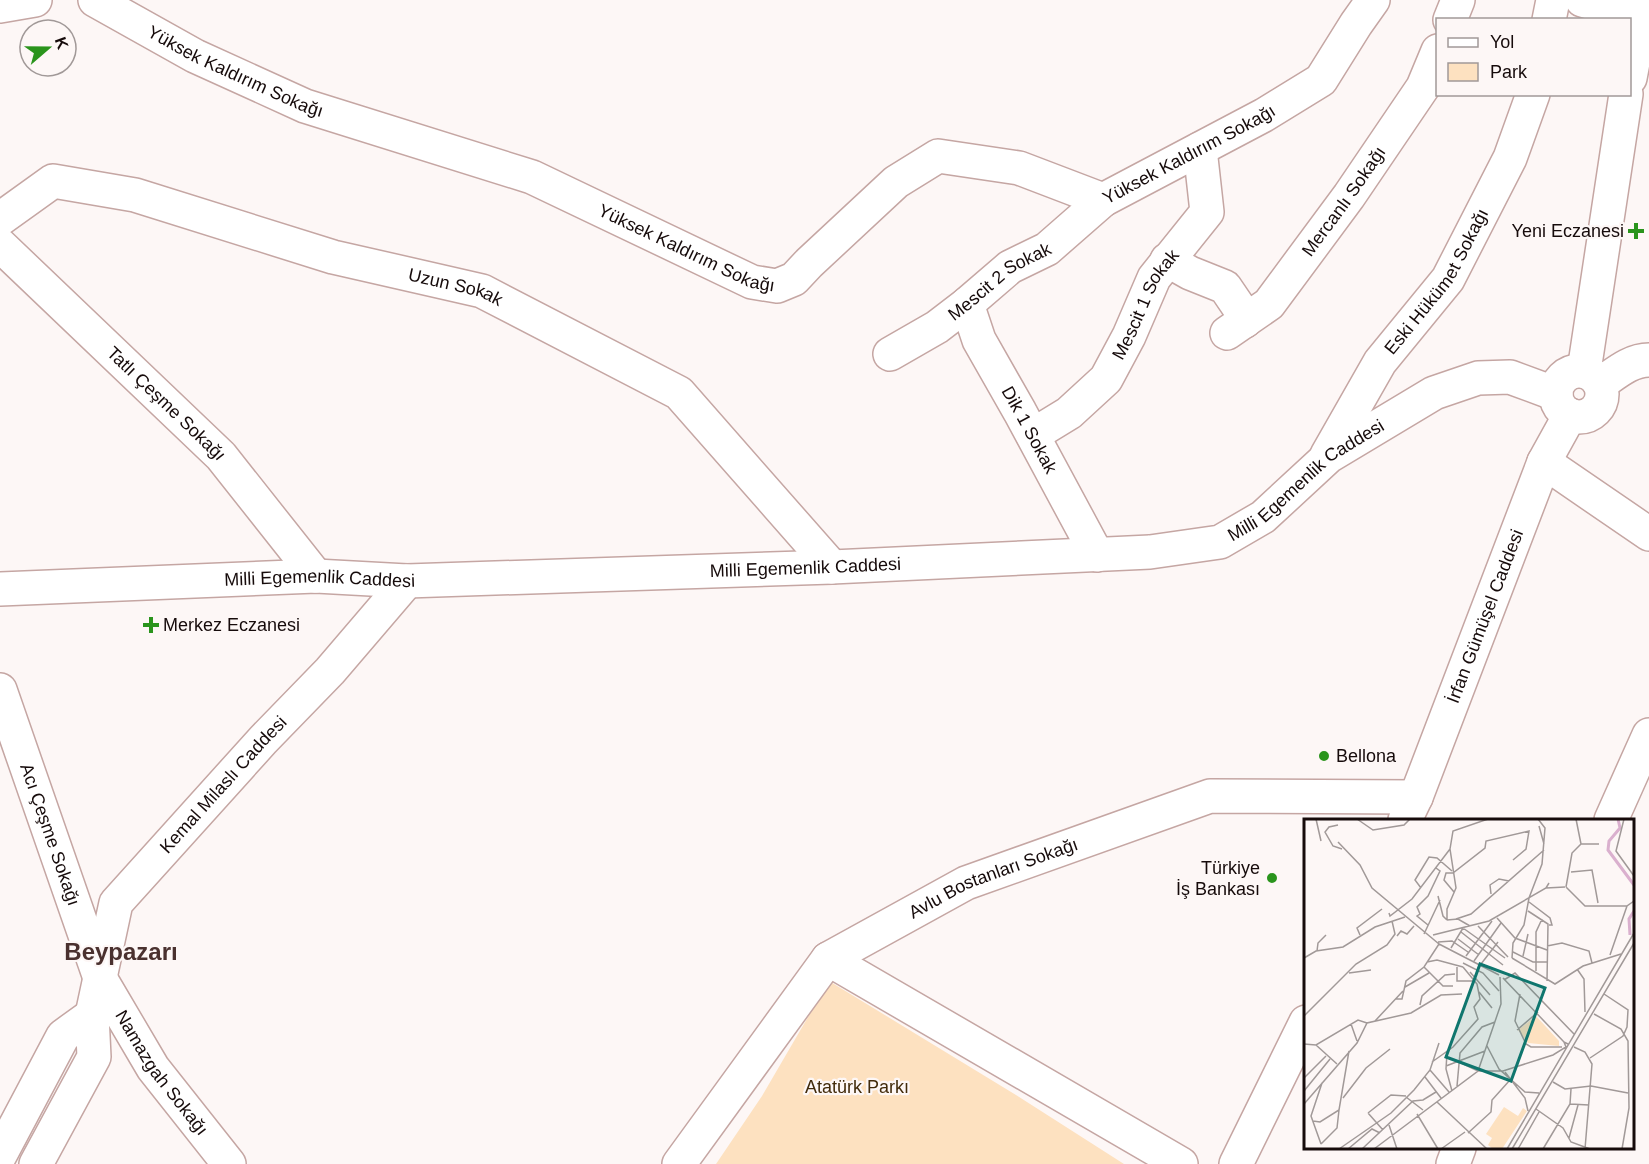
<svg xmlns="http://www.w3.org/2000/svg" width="1649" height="1164" viewBox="0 0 1649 1164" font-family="Helvetica,sans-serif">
	<rect width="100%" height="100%" fill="#fdf7f6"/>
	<path fill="#fde1c0" d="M 829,981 L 1016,1095 L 1124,1164 L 716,1164 L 762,1096 Z"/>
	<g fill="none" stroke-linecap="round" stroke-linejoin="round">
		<g stroke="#c5a6a3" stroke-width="36">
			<g id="minor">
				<path id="s1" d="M 95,0 L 195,56 L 305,106 L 532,177 L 752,282 L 777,286 L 794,279 L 809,263 L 896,182 L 938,156 L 1019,168 L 1103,200 L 1264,115 L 1321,80 L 1356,24 L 1373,0"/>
				<path d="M 1582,0 L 1649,20"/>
				<path d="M 0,6 L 35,0"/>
				<path d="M 1450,20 L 1458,0"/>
				<path d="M 1549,20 L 1553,0"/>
				<path d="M 1630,78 L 1645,0"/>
				<path id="s2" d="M 0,219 L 53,181 L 135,195 L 333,257 L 482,291 L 679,393 L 832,567"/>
				<path id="s3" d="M 0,245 L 221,456 L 316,576"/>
				<path d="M 1167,260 L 1190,273 L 1225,287 L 1242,312 L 1245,321"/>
				<path id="s4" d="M 967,304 L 979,340 L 1020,412 L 1097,555"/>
				<path id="s5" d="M 1227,333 L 1269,304 L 1349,196 L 1423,87 L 1438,51"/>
				<path id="s6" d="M 890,354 L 937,327 L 967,304 L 1010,267 L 1047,249 L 1103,200"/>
				<path d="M 1584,371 L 1626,94"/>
				<circle cx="1579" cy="394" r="23"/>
				<path d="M 1600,384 C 1615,374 1630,360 1649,360"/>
				<path id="s7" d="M 1033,435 L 1069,413 L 1106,379 L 1129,336 L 1154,278 L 1207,212 L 1200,149"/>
				<path id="s8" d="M 1327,455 L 1380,362 L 1448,279 L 1510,158 L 1533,94"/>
				<path d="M 1544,462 L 1649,534"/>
				<path id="s9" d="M 0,589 L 316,576 L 407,581 L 832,567 L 1150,552 L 1220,542 L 1263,517 L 1329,456 L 1434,393 L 1478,378 L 1510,377 L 1556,394"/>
				<path id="s10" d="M 0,690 L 100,978 L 153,1068 L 229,1164"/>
				<path id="s11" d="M 1405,820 L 1416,797 L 1544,462 L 1570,415"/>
				<path d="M 1611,820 L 1649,735"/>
				<path d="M 828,959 L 1181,1164"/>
				<path d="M 0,1155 L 63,1036 L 92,1015"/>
				<path id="s12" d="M 36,1164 L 94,1057 L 92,1015 L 116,903 L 263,740 L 330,671 L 407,581"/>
				<path id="s13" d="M 679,1164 L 828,959 L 966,883 L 1210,796 L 1416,797"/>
				<path d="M 1236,1164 L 1306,1022"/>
				<path d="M 1453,1164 L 1459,1148"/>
			</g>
		</g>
		<use href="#minor" stroke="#fff" stroke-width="33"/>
	</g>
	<g fill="#2a941c" stroke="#fdf7f6" stroke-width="2">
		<path d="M1633 222h6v6h6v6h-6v6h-6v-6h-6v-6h6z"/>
		<path d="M148 616h6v6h6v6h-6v6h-6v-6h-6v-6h6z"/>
		<circle cx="1324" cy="756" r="6"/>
		<circle cx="1272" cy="878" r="6"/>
	</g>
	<g text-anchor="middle" stroke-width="4.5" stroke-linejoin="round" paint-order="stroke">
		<g font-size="18" fill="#160b0b" stroke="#fdf7f6">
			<text dy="6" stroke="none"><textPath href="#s1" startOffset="158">Yüksek Kaldırım Sokağı</textPath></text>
			<text dy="6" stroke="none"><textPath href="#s1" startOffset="1220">Yüksek Kaldırım Sokağı</textPath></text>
			<text dy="6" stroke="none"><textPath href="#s5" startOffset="178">Mercanlı Sokağı</textPath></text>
			<text dy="6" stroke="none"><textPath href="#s1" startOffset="644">Yüksek Kaldırım Sokağı</textPath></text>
			<text dy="6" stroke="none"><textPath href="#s8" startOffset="206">Eski Hükümet Sokağı</textPath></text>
			<text dy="6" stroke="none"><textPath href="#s6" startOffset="132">Mescit 2 Sokak</textPath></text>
			<text dy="6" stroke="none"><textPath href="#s2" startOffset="482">Uzun Sokak</textPath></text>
			<text dy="6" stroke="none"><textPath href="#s7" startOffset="177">Mescit 1 Sokak</textPath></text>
			<text dy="6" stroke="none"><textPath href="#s3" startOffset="230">Tatlı Çeşme Sokağı</textPath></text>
			<text dy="6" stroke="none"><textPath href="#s4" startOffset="141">Dik 1 Sokak</textPath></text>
			<text dy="6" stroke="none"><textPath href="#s9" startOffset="1328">Milli Egemenlik Caddesi</textPath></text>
			<text dy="6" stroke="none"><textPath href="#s9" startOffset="806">Milli Egemenlik Caddesi</textPath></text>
			<text dy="6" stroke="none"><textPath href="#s9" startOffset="320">Milli Egemenlik Caddesi</textPath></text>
			<text dy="6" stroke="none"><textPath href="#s11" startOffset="219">İrfan Gümüşel Caddesi</textPath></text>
			<text dy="6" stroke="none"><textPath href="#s12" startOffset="438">Kemal Milaslı Caddesi</textPath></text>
			<text dy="6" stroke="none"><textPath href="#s10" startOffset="153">Acı Çeşme Sokağı</textPath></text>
			<text dy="6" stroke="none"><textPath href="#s13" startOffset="438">Avlu Bostanları Sokağı</textPath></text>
			<text dy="6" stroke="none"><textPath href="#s10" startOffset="418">Namazgah Sokağı</textPath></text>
		</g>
		<g font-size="18" fill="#160b0b" stroke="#fdf7f6" text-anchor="end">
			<text x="1624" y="237">Yeni Eczanesi</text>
			<text x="163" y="631" text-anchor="start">Merkez Eczanesi</text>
			<text x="1336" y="762" text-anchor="start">Bellona</text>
			<text x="1260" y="874">Türkiye<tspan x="1260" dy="21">İş Bankası</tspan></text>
		</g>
		<g font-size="18" fill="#422b0b" stroke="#fdf7f6">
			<text x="857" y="1093">Atatürk Parkı</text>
		</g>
		<g font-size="24" font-weight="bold" fill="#4a312f" stroke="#fdf7f6">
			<text x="121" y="960">Beypazarı</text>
		</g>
	</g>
	<g transform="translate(1304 819)">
		<rect width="330" height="330" fill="#fdf7f6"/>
		<path d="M 232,197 L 255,222 L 255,227 L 224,224 L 214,211 ZM 200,288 L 214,297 L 219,289 L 223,292 L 198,330 L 189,330 L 184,326 L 188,319 L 182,315 Z" fill="#fde1c0"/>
		<path fill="none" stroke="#dab0ce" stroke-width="3" d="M 314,0 L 316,9 L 305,22 L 304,31 L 330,66M 326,116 L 325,100 L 330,92"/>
		<path fill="none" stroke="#a19998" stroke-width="1.5" d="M 12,0 L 17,22M 53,0 L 69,11 L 100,6 L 106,0M 194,0 L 218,0M 272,0 L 277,25M 320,0 L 312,32 L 330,57M 34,6 L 25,8 L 21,13 L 29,27 L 38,30M 235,7 L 240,25M 34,23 L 56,46 L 68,69 L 135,125M 267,53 L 288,51 L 294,84M 262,68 L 281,87 L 323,87M 262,68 L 268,34 L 277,25 L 295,25M 117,69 L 111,61 L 125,38 L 133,39 L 148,52M 242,69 L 261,68M 150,73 L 140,61 L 142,54 L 149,54 L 181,29 L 182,22 L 225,12 L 222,30 L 209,41M 187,75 L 186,66 L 195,60 L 205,62M 134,77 L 139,97 L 143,101M 225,83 L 246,99 L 248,106 L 245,106M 224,92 L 244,105 L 243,162M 85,94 L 86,97 L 108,80 L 146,30M 193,99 L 211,119 L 243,131M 152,100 L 167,95 L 240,31M 143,101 L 143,90 L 152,69 L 146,30 L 149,12 L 184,0M 143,101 L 154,100 L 166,107M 124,106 L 113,97 L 116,95 L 113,88 L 124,77 L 136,52 L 132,49M 174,107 L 204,138M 159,109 L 201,139M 157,113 L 199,146M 120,115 L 136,81M 56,116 L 53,109 L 78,90M 129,116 L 185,102 L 242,69 L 245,64M 93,117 L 97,112 L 103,115 L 110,107M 154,120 L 175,136M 134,123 L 148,122 L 164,133M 135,125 L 195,156M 243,127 L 258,124 L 285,132 L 288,144M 147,129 L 159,109M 13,132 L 14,124 L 22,116M 209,133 L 229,143 L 244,143M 306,136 L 323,87 L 330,82M 162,137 L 188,102M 219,137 L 224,115M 0,139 L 12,132 L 39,128 L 71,108 L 101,98M 208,139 L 209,124 L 220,106 L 225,79 L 238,45 L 241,9 L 234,0M 208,139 L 251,165 L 279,147 L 317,135M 170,142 L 197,104M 123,143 L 133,141 L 159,148M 159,144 L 179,154 L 195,172M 177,145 L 194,123M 120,148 L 139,167 L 149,167M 153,148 L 153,162 L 170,162M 273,150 L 280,160 L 281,193M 232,152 L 232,113 L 238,100M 166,153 L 186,176M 45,154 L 67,151M 199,159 L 260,223M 200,161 L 211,154 L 270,215M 101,168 L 125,154M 175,173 L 188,189M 216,175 L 211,202 L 222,225 L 227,228 L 258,228M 92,180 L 98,180 L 102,162 L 120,148 L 135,125M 116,186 L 118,177 L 141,156 L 151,155M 290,195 L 317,210 L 324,222 L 325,289 L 318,330M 0,197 L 52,145 L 83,126 L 91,115 L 88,102M 71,202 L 99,172M 47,205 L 53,222M 213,211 L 234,193M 0,225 L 12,226 L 54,201 L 63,204M 12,226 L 33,245M 183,227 L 195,250 L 221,273 L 235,274M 270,228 L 281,233 L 288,245 L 281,330M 143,234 L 142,250 L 148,272M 286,239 L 319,217 L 323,208 L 324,191 L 300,175M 128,243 L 149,228 L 174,200 L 170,188 L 176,180 L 173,165 L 159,148M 155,243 L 174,252 L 199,252 L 249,236 L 262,228 L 260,223 L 264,225M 142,247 L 181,232M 126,251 L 145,273M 201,253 L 221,279 L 224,292M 121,258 L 137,279M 0,259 L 22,237M 249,263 L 261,270 L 287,267 L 324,274M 153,267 L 156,234 L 178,208 L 191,203M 0,272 L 26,240M 102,278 L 119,291M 39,279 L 62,249 L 86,230M 133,283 L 183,330M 0,285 L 53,224 L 63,204 L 107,194 L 137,176 L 158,175M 266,285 L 285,286M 232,290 L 259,309 L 267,323 L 286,330M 64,294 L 87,276 L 102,277M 64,294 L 79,311M 113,295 L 134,330M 9,302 L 16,303 L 35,291 L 45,232M 85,306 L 93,330M 164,314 L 187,293 L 188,281 L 206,261M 265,319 L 274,286M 17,325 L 7,297 L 18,264M 17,325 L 33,309 L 35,291M 35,330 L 87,294 L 110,271 L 126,251 L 135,224M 44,330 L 68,310 L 76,314M 58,330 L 109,282 L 119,281 L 132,273M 70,330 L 174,252 L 197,185 L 196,158M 137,330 L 161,313M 203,330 L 330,114M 208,330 L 330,124M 214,330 L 235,293M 239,330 L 266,285 L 267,270"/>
		<path fill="#0f766e" fill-opacity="0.15" stroke="#0f766e" stroke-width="3" d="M 176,145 L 241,169 L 207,262 L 142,238 Z"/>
		<rect width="330" height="330" fill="none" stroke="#160b0b" stroke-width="3"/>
	</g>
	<rect x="1436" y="18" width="195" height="78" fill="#fdf7f6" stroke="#a19998" stroke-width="1.5"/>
	<rect x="1448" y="38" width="30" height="9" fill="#ffffff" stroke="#a19998" stroke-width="1.5"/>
	<text x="1490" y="48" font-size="18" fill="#160b0b">Yol</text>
	<rect x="1448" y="63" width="30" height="18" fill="#fde1c0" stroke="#a19998" stroke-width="1.5"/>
	<text x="1490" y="78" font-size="18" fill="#160b0b">Park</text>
	<g transform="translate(48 48) rotate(70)"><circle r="28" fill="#fdf7f6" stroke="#a19998" stroke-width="1.5"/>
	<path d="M0-4.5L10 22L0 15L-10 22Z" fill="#2a941c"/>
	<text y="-9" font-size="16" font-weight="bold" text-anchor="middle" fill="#160b0b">K</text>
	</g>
</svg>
